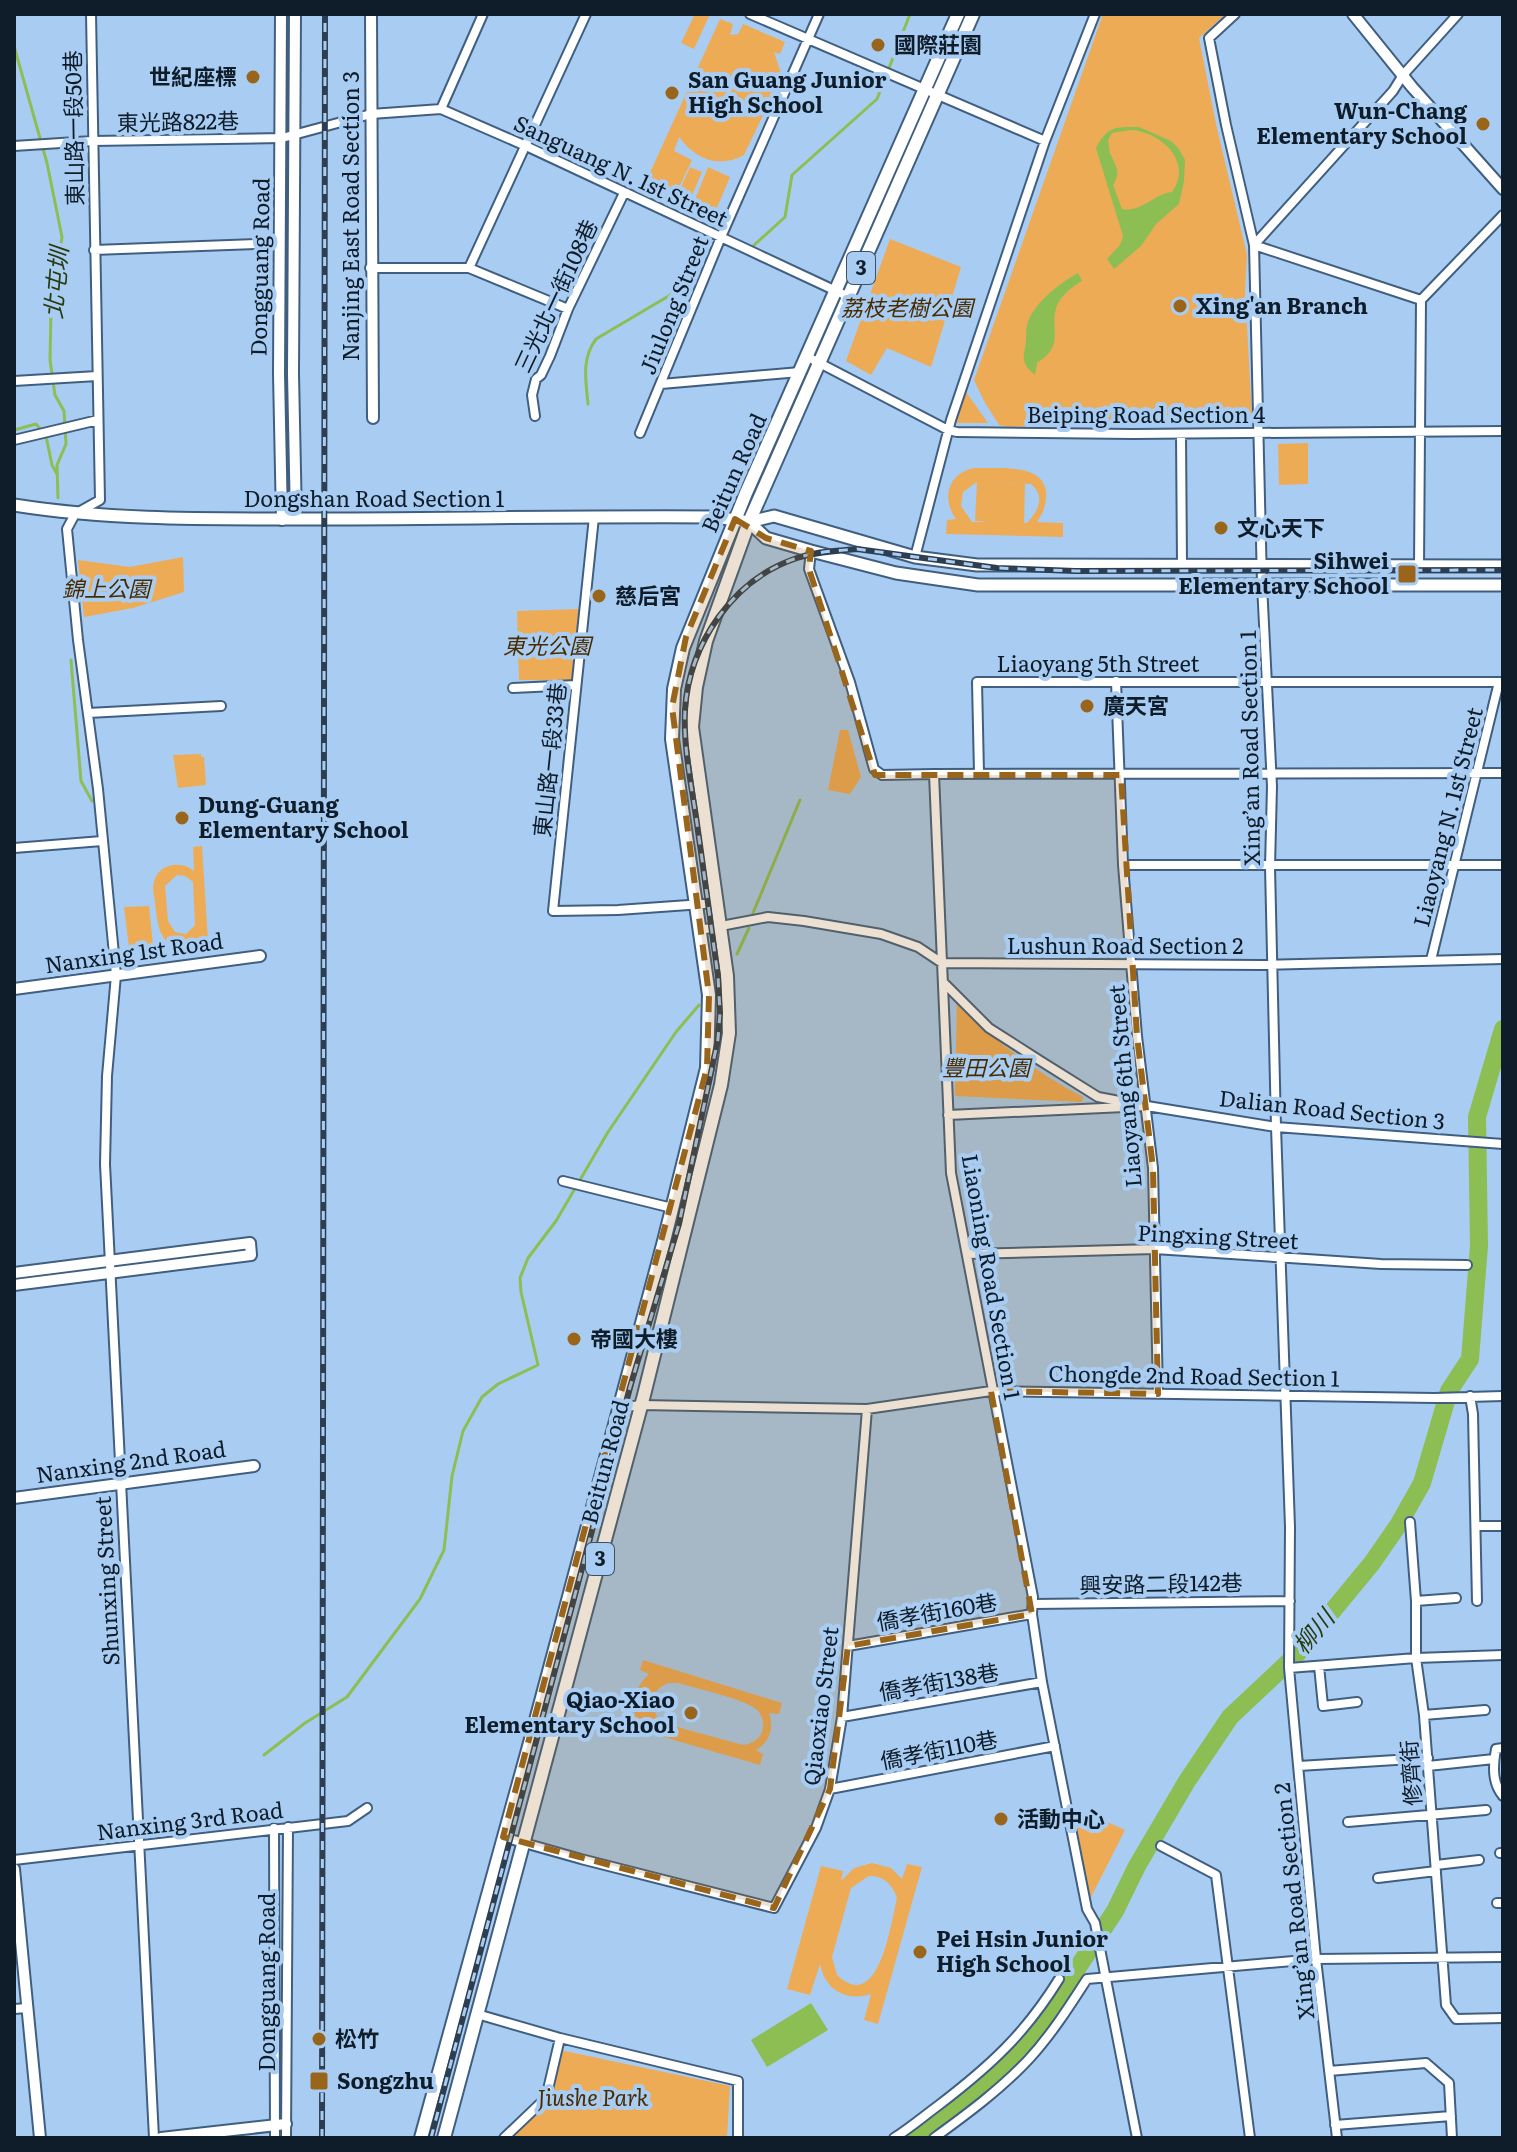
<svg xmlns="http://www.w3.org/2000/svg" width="1517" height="2152" viewBox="0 0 1517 2152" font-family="Literata,'Noto Sans TC',serif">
	<rect width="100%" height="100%" fill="#a9cdf2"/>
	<path fill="#edab56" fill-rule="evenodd" d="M 695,14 L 710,14 L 694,49 L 681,43 Z
		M 1103,14 L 1226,14 L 1199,38 L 1216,124 L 1247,255 L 1245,290 L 1252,417 L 1008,427 L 999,425 L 985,403 L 974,380 Z
		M 720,19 L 733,24 L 730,35 L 738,34 L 743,24 L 785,42 L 780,54 L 774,52 L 782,76 L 744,155 C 718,169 695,159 679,137 L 674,151 L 692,160 L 674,198 L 656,189 L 659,183 L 648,177 Z
		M 690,167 L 702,172 L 690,200 L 678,194 Z
		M 708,167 L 730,177 L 713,217 L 692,207 Z
		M 890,239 L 961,267 L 931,367 L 887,348 L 871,375 L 846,361 Z
		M 966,392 L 988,423 L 956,423 Z
		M 1308,443 L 1308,484 L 1279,485 L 1278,444 Z
		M 974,468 C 996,469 1043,462 1046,492 C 1047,503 1043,513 1037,522 L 1063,523 L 1063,537 L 946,534 L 947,520 L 956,519 C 941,499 948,473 974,468 ZM 977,482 L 975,521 L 989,522 L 972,522 L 961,506 L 963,492 ZM 982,482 L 1031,484 C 1046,497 1038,511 1027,523 L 1024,523 L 1025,484 Z
		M 183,557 L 184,592 L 133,608 L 84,617 L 78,560 L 130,567 Z
		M 579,609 L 574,680 L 519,680 L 517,611 Z
		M 840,730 L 848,730 L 861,777 L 850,794 L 828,790 Z
		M 201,754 L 201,757 L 204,757 L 206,785 L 178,788 L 173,755 Z
		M 202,846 L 208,941 L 199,943 L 198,938 C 163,960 157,929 155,901 C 154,896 152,888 154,882 C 158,863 182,860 194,871 L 193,847 ZM 177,875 L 185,876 L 193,882 L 195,925 L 186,934 L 175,932 L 168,921 L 165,886 Z
		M 149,906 L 153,945 L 129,948 L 124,907 Z
		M 957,1001 C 992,1040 1036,1072 1083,1097 L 1082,1102 L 955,1096 Z
		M 643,1660 L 782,1703 L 779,1714 L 769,1713 C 774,1729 770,1741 756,1750 L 763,1754 L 760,1765 L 667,1738 L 636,1723 C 632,1703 634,1688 649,1674 L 640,1670 ZM 668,1683 L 678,1683 C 695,1688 744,1699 756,1709 C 762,1714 765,1723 762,1732 C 759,1740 751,1744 743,1745 L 666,1724 L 658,1719 L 652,1706 L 654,1696 L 659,1688 Z
		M 1103,1820 L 1125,1830 L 1084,1911 L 1074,1829 Z
		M 872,1863 L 891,1868 L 902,1879 L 907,1864 L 922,1867 L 878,2024 L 864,2020 L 871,1994 C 846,2002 825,1990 820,1964 L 810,1995 L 787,1989 L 821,1866 L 843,1871 L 841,1881 L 854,1868 ZM 869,1876 C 884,1876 892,1884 897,1898 C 891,1923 879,2015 837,1975 L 832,1957 L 851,1888 Z
		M 560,2050 L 730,2086 L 727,2138 L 504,2138 L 547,2098 Z"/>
	<path fill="#8cbe53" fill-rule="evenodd" d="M 1139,127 L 1171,141 L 1179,149 L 1185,160 L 1184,181 L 1179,204 L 1156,224 L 1141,246 L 1114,269 L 1107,259 L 1120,245 L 1123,236 L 1096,148 C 1108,126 1114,127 1139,127 ZM 1130,130 C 1160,131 1194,162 1172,192 C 1153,194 1142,213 1122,209 L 1113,185 C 1122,172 1115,165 1110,153 C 1109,149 1109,144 1108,140 L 1112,133 Z
		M 1078,273 L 1082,281 C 1034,309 1068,334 1047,355 C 1044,359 1040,360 1037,363 L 1035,375 C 1024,366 1022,361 1025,348 C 1027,340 1025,330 1028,322 C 1035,302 1060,283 1078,273 Z
		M 811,2003 L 828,2030 L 767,2067 L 751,2040 Z"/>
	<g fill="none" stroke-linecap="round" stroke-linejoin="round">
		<path stroke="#8cbe53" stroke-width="3" d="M 14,46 L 47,163 L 62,237 L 51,308 L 50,360 L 55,395 L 64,411 L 66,444 L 57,465 L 58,498
			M 752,247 L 785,217 L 792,175 L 877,99 L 910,14
			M 588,404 C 586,381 581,359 596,339 L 699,278
			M 14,430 L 36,424 L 41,430
			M 46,436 L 52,465 L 57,474
			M 71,660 L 81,781 L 92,801
			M 753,913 L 800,800
			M 737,954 L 749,928
			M 264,1755 L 305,1723 L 347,1697 L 420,1599 L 444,1550 L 452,1476 L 463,1431 L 482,1397 L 498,1384 L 538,1365 L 521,1292 L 520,1278 L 528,1258 L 556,1221 L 608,1132 L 676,1032 L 699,1005"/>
		<path stroke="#8cbe53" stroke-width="18" d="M 914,2138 L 980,2089 L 1030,2040 L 1115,1911 L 1137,1866 L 1187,1781 L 1230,1717 L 1297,1654 L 1372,1563 L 1399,1524 L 1422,1483 L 1449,1391 L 1470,1359 L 1479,1246 L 1477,1117 L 1503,1029"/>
		<g stroke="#405f80" stroke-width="12">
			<path id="minor" d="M 91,14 L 100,500 L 75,514 L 67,529 L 78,640 L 98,789 L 116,975 L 107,1076 L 105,1164 L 154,2138
				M 750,14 L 1045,141
				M 1235,14 L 1209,38 L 1226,125 L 1254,245 L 1421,300
				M 441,109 L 483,14
				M 14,146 L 92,141 L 282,138 L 371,114 L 441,109 L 526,146 L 849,297
				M 94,250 L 280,243
				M 370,268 L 469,268 L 568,309
				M 469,268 L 586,14
				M 806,356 L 948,430 L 957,432 L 1133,434 L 1503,431
				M 14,381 L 97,376
				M 661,384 L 800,372
				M 535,416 L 532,395 L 536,379 L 541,375 L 550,356 L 568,309 L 624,193
				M 640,433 L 721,237 L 819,14
				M 1181,434 L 1182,563
				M 14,440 L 98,420
				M 594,517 L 553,911 L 618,910 L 717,903
				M 811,551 L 809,569 L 850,682 L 874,769 L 882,775 L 934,774 L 951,1173 L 1033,1597 L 1032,1614 L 1042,1682 L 1087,1909 L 1095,1923 L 1137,2138
				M 915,557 L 951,420 L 1045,141 L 1095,14
				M 1419,566 L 1421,300 L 1503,215
				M 1116,681 L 1123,865 L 1137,1036 L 1153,1168 L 1158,1394
				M 513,688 L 576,685
				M 88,713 L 221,706
				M 979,773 L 977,682 L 1503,682
				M 934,774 L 1503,773
				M 14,848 L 102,841
				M 1123,865 L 1503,865
				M 700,930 L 768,917 L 804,921 L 881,934 L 918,947 L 942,963 L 1262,965 L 1503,959
				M 1431,960 L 1499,682
				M 944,983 L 989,1028 L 1039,1060 L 1098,1097 L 1130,1103
				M 948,1115 L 1147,1106 L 1276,1127 L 1503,1144
				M 563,1181 L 672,1208
				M 967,1254 L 1155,1249 L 1381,1264 L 1467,1265
				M 1470,1396 L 1473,1414 L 1477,1601
				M 619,1408 L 641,1405 L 867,1409 L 991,1391 L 1434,1398 L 1503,1396
				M 1410,1522 L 1416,1601 L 1416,1658 L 1424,1715 L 1446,2005 L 1456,2019 L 1503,2018
				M 1476,1526 L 1503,1526
				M 1416,1601 L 1456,1598
				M 1033,1604 L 1290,1601
				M 848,1646 L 1032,1614
				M 1319,1666 L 1323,1706 L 1357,1702
				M 1289,1668 L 1416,1658 L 1503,1655
				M 1424,1715 L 1485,1710
				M 842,1717 L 1042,1682
				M 1503,1748 L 1496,1749 C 1493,1766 1492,1783 1503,1796
				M 1299,1766 L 1428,1758
				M 1428,1766 L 1494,1759
				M 830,1789 L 1055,1746
				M 1348,1822 L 1486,1810
				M 274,1828 L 275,2138
				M 503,1837 L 581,1859 L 774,1908 L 816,1828 L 830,1789 L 842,1717 L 867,1409
				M 1161,1846 L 1216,1875 L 1250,2138
				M 1500,1853 L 1503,1853
				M 14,1860 L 348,1821 L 367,1808
				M 1436,1865 L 1479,1860
				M 1378,1878 L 1436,1871
				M 1497,1903 L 1503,1903
				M 14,2009 L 27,2008
				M 477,2014 L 560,2038 L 738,2081 L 738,2138
				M 1329,2071 L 1426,2063 L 1449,2083 L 1452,2138
				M 1335,2125 L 1451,2116
				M 286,2138 L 288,1827
				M 504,2138 L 546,2098 L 560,2038
				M 894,2138 C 910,2128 924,2116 939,2105 C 990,2066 1025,2034 1059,1979
				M 934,2138 C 967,2114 1001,2089 1029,2059 C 1051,2035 1069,2007 1087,1979 L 1316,1959 L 1503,1957
				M 1337,2138 L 1316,1959 L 1289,1668 L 1290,1527 L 1276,1127 L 1270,867 L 1272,786 L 1262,584 L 1254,245 L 1393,91 L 1403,75 L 1458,14"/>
		</g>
		<g stroke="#405f80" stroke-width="14">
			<path id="tertiary" d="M 281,14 L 279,374 L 282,520
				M 295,14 L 293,374 L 296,519
				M 371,14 L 373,418
				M 1353,14 L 1412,87 L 1503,189
				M 14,989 L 260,956
				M 14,1273 L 250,1243 L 251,1255 L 14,1285
				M 14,1498 L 254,1466
				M 14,1869 L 40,2138
				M 161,2138 L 286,2124"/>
		</g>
		<g stroke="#405f80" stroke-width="15">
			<path id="secondary" d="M 14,505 C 108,520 203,519 298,519 C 437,519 576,516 715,517 L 749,522 L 774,516 L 915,557 L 977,565 L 1503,566
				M 749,522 L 766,538 L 811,551 L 896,573 L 978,585 L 1503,585"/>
		</g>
		<g stroke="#405f80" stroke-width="16">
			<path id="primary" d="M 421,2138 L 531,1739 L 664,1241 L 707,1068 L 709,995 L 672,739 L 674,689 L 683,648 L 746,493 L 958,14
				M 444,2138 L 644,1395 L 721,1085 L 729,1033 L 727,976 L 692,727 L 696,687 L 706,641 L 749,522 L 973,14"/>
		</g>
		<use href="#minor" stroke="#fff" stroke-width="8"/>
		<use href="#tertiary" stroke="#fff" stroke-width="10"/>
		<use href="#secondary" stroke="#fff" stroke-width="11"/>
		<use href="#primary" stroke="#fff" stroke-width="12"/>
		<g stroke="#2d3e51" stroke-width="6">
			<path id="rail" d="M 322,2138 L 325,14
				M 431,2138 L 630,1387 L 679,1224 L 718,1039 L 720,1013 L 718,976 C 711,927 705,879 698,831 C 693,792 683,750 685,710 C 689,644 733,579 797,558 C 817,551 837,551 857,549 L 997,568 L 1075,571 L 1503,570"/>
		</g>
		<use href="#rail" stroke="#a9cdf2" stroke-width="3" stroke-dasharray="9" stroke-linecap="butt"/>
	</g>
	<path fill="#99651b" fill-opacity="0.2" stroke="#99651b" stroke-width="6" stroke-dasharray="16 10" stroke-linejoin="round" d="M 735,519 L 766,538 L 811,551 L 809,569 L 875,775 L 1121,775 L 1137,1036 L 1153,1168 L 1158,1394 L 991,1391 L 1032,1614 L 848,1646 L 830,1789 L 774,1908 L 503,1837 L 707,1068 L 709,995 L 672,707 L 686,637 Z"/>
	<g fill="#99651b" stroke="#a9cdf2" stroke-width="3">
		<circle cx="878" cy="45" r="8"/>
		<circle cx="253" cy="77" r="8"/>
		<circle cx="672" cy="93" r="8"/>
		<circle cx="1483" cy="124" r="8"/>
		<circle cx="1180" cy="306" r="8"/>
		<circle cx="1221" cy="528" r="8"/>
		<rect x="1397" y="564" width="20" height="20" rx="4"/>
		<circle cx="599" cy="596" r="8"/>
		<circle cx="1087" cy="706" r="8"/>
		<circle cx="182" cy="818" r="8"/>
		<circle cx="574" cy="1339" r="8"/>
		<circle cx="691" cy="1713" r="8"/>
		<circle cx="1001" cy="1819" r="8"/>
		<circle cx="920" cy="1952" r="8"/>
		<circle cx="319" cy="2039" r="8"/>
		<rect x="309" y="2071" width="20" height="20" rx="4"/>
	</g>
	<g text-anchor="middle" stroke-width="8" stroke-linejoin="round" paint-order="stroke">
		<g fill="#a9cdf2" stroke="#3d5166" stroke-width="2">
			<rect x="847" y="252" width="28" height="32" rx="6"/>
			<rect x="586" y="1543" width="28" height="32" rx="6"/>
		</g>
		<g font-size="20" font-weight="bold" fill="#0f1c2a">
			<text x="861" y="275">3</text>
			<text x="600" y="1566">3</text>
		</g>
		<g font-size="22" font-weight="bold" fill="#0f1c2a" stroke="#a9cdf2" text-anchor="start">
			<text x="894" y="53">國際莊園</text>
			<text x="237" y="85" text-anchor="end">世紀座標</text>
			<text x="688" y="88">San Guang Junior<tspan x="688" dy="25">High School</tspan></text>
			<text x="1467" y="119" text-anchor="end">Wun-Chang<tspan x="1467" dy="25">Elementary School</tspan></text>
			<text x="1196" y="314">Xing'an Branch</text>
			<text x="1237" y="536">文心天下</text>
			<text x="1389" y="569" text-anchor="end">Sihwei<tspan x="1389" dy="25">Elementary School</tspan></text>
			<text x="615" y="604">慈后宮</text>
			<text x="1103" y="714">廣天宮</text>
			<text x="198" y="813">Dung-Guang<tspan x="198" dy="25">Elementary School</tspan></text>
			<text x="590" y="1347">帝國大樓</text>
			<text x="675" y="1708" text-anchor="end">Qiao-Xiao<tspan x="675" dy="25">Elementary School</tspan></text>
			<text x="1017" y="1827">活動中心</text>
			<text x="936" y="1947">Pei Hsin Junior<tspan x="936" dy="25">High School</tspan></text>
			<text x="335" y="2047">松竹</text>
			<text x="337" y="2089">Songzhu</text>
		</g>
		<g font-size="22" fill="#0f1c2a" stroke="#a9cdf2">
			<text transform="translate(178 122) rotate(-1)" y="8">東光路822巷</text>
			<text transform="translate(74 128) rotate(-91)" y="8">東山路一段50巷</text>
			<text transform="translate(621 171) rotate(25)" y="8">Sanguang N. 1st Street</text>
			<text transform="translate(351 216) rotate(-90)" y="8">Nanjing East Road Section 3</text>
			<text transform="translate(260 267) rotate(-89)" y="8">Dongguang Road</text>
			<text transform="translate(556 296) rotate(-65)" y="8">三光北一街108巷</text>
			<text transform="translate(674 305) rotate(-68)" y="8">Jiulong Street</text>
			<text x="1146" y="423">Beiping Road Section 4</text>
			<text transform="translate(734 473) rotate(-66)" y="8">Beitun Road</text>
			<text x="374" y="507">Dongshan Road Section 1</text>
			<text x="1098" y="672">Liaoyang 5th Street</text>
			<text transform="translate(1250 748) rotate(-91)" y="8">Xing’an Road Section 1</text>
			<text transform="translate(550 760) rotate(-84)" y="8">東山路一段33巷</text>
			<text transform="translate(1448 817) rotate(-76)" y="8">Liaoyang N. 1st Street</text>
			<text x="1125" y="954">Lushun Road Section 2</text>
			<text transform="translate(134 953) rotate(-8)" y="8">Nanxing 1st Road</text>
			<text transform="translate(1125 1086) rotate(-95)" y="8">Liaoyang 6th Street</text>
			<text transform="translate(1332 1110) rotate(6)" y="8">Dalian Road Section 3</text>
			<text transform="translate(1218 1237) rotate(3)" y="8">Pingxing Street</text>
			<text transform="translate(991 1277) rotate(80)" y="8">Liaoning Road Section 1</text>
			<text transform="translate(1194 1376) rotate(1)" y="8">Chongde 2nd Road Section 1</text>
			<text transform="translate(131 1462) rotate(-8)" y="8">Nanxing 2nd Road</text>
			<text transform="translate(605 1462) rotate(-75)" y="8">Beitun Road</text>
			<text transform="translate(107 1581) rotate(-93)" y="8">Shunxing Street</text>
			<text transform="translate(1161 1584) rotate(-1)" y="8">興安路二段142巷</text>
			<text transform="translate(937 1612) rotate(-10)" y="8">僑孝街160巷</text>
			<text transform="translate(939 1682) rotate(-10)" y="8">僑孝街138巷</text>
			<text transform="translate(821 1706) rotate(-83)" y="8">Qiaoxiao Street</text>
			<text transform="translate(939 1750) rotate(-11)" y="8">僑孝街110巷</text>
			<text transform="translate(1411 1773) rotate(-94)" y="8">修齊街</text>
			<text transform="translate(190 1821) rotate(-7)" y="8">Nanxing 3rd Road</text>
			<text transform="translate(1294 1901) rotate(-96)" y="8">Xing’an Road Section 2</text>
			<text transform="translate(267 1982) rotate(-90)" y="8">Dongguang Road</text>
		</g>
		<g font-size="22" font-style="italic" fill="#492b00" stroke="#a9cdf2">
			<text x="907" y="316">荔枝老樹公園</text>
			<text x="106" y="597">錦上公園</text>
			<text x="547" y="654">東光公園</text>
			<text x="986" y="1076">豐田公園</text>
			<text x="593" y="2106">Jiushe Park</text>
		</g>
		<g font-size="24" font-style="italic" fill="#283b10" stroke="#a9cdf2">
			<text transform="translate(57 283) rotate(-85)" y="8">北屯圳</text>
			<text transform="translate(1314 1632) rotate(-50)" y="8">柳川</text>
		</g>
	</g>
	<rect width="1517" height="2152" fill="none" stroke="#0f1c2a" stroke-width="32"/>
</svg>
